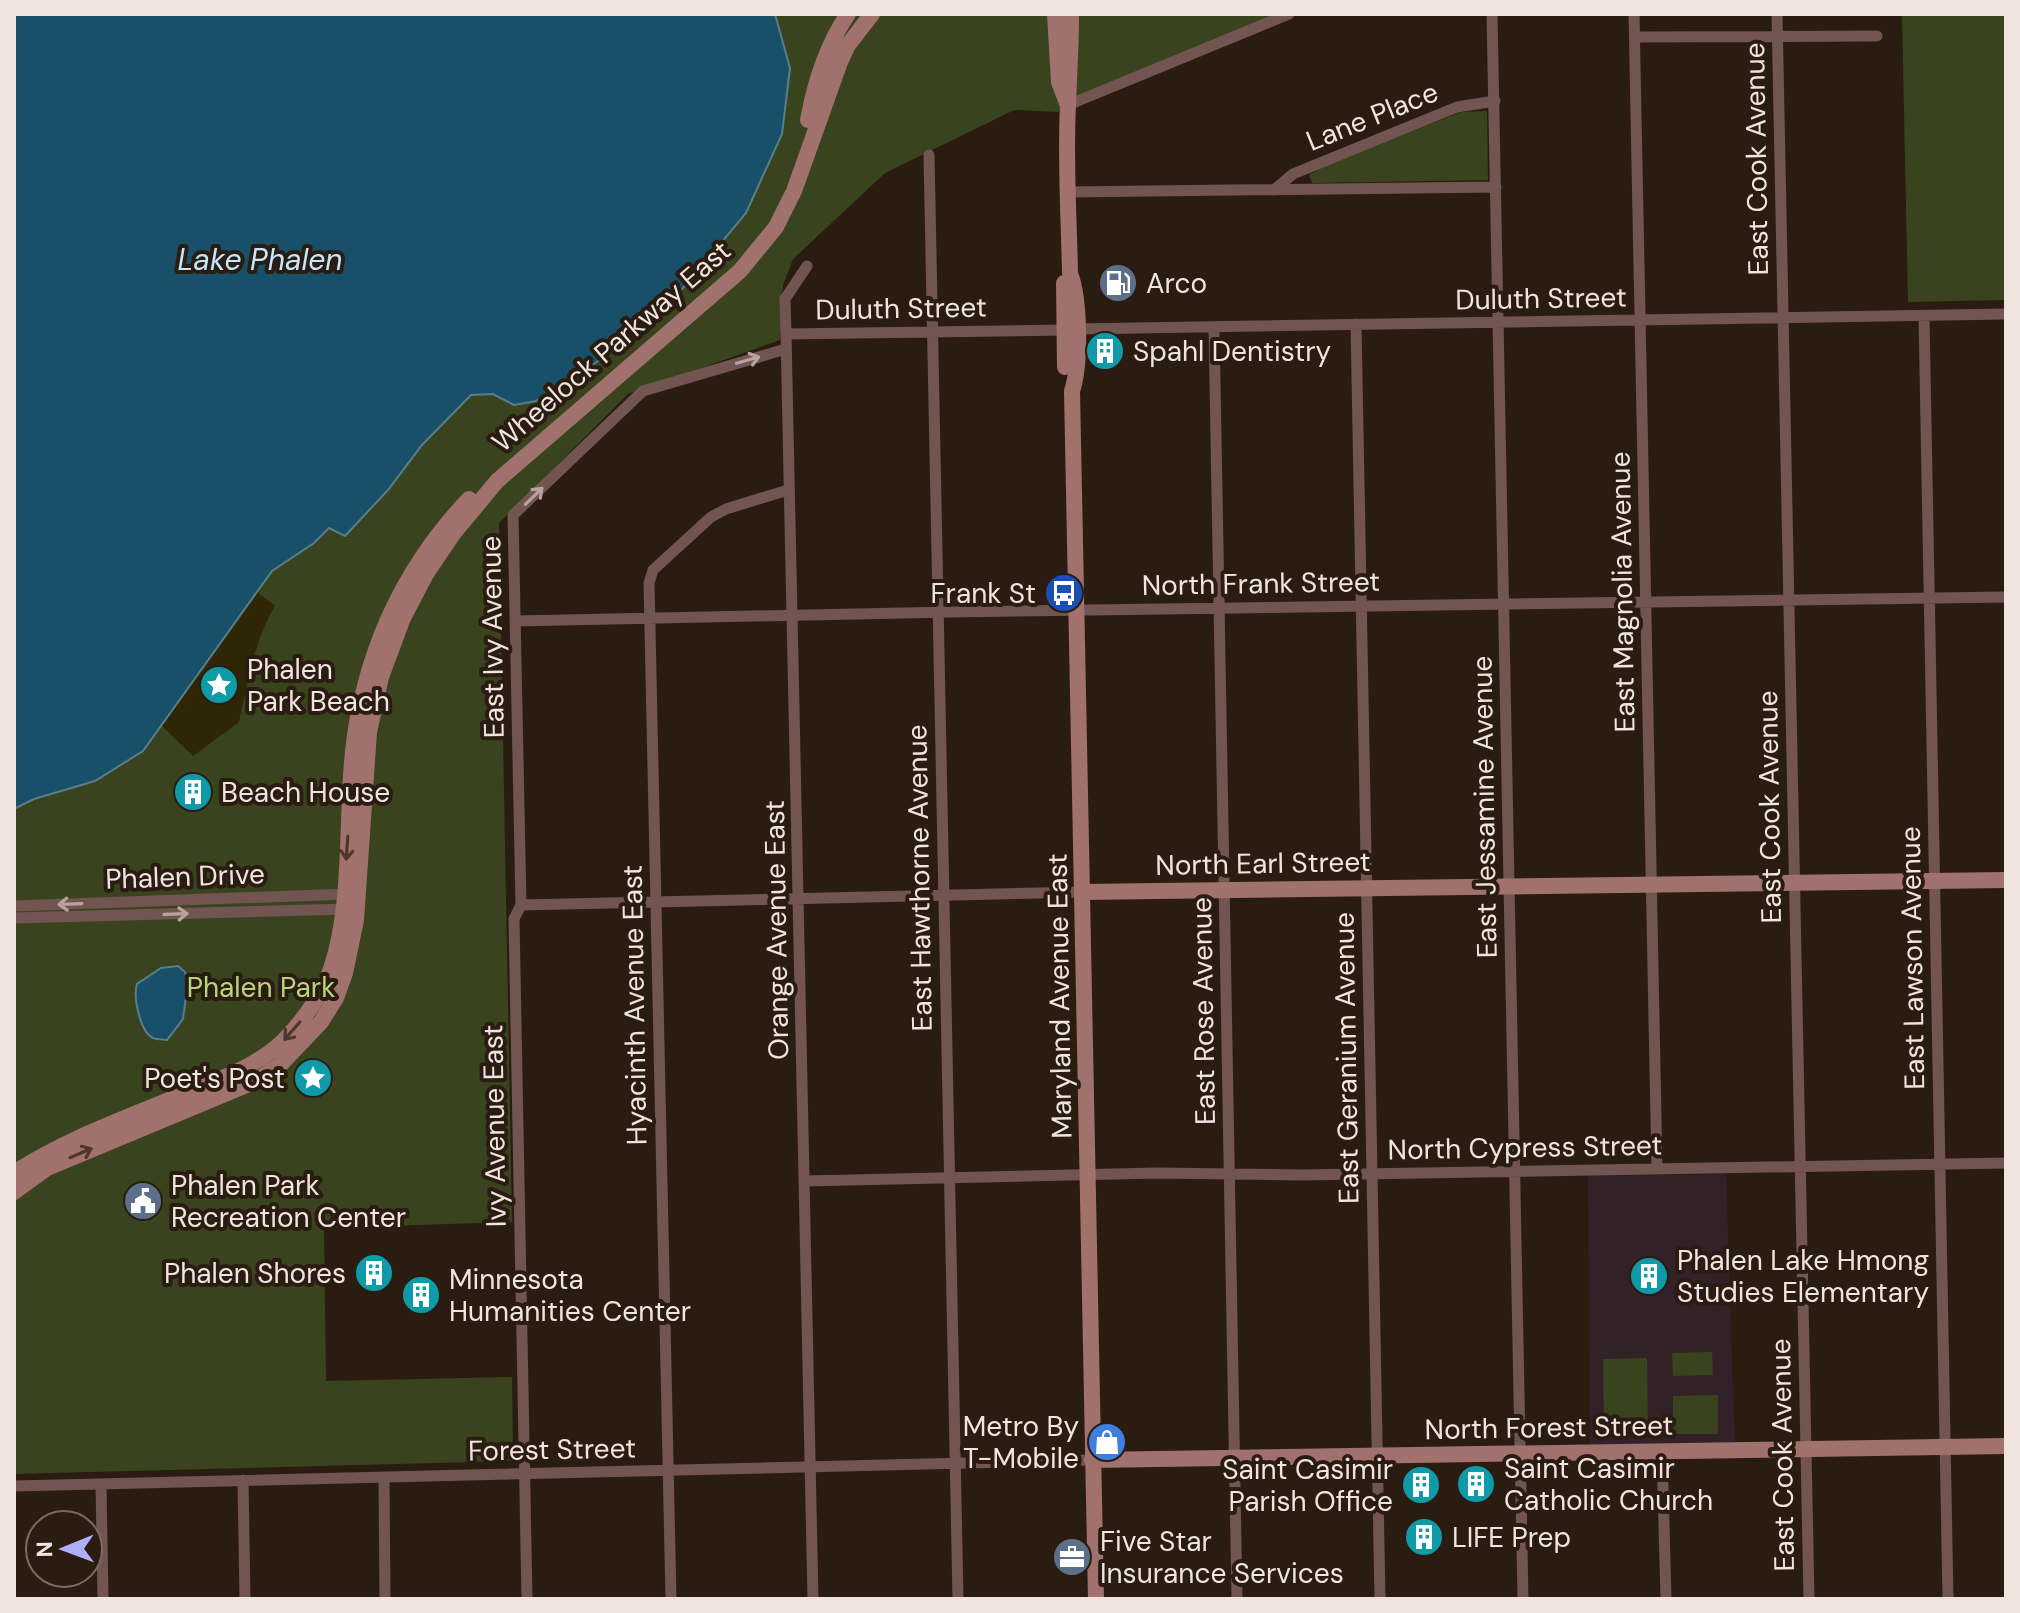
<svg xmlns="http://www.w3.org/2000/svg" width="2020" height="1613" viewBox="0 0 2020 1613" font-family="'DM Sans',sans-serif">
	<rect width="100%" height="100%" fill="#2b1c12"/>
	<path fill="#332128" d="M 1726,1174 L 1735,1451 L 1590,1453 L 1588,1176 Z"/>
	<path fill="#39441f" d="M 775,14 L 1279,14 L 1058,112 L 1014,110 L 885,173 L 793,259 L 783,285 L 780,340 L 628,394 L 499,523 L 512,1222 L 324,1228 L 326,1381 L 512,1377 L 513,1461 L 14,1474 L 14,809 L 143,751 L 272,571 L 314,543 L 330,528 L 345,535 L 388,490 L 422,445 L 471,395 L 493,394 L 514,405 L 536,401 L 632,337 L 687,284 L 746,213 L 780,38 Z
		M 1902,14 L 2006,14 L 2006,300 L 1908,302 Z
		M 1487,111 L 1488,180 L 1312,183 L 1309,175 L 1324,166 L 1461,112 Z
		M 1712,1352 L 1713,1375 L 1673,1376 L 1672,1353 Z
		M 1647,1358 L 1648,1432 L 1604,1433 L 1603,1359 Z
		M 1718,1395 L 1718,1434 L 1673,1434 L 1673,1396 Z"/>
	<path fill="#2f2605" d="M 257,592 L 275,606 C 254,641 248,682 239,722 L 193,756 L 161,725 Z"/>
	<path fill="#185069" stroke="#597d8c" stroke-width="2" d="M 14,14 L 775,14 L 790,68 L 782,134 L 746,213 L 687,284 L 632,337 L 567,383 L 536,401 L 514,405 L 493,394 L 471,395 L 422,445 L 388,490 L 345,536 L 329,528 L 314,543 L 272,571 L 143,751 L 95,781 L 34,799 L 14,809 Z
		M 178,966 L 185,972 L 188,982 L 183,1019 L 167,1040 C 166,1040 154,1039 153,1038 C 140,1032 133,997 137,984 L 161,968 Z"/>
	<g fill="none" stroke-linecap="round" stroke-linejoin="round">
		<path stroke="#725551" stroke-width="11" d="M 1492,14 L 1523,1599
			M 1634,14 L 1657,1169
			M 1777,14 L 1809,1599
			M 1635,37 L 1877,36
			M 1068,105 L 1289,14
			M 929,155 L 958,1599
			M 1274,190 L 1293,174 L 1457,107 L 1495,101
			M 1068,192 L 1496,187
			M 807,266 L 785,299 L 786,334 L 813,1599
			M 1924,316 L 1948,1599
			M 1356,324 L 1380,1599
			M 1214,327 L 1237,1599
			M 1076,329 L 2006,314
			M 786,334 L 1065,330
			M 516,621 L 950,612 L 2006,597
			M 521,905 L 1083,892
			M 14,906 L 349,894
			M 14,918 L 349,909
			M 805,1181 L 1157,1173 L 1301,1175 L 2006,1163
			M 1662,1452 L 1666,1599
			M 384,1477 L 385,1599
			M 243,1480 L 245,1599
			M 101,1484 L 103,1599
			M 14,1486 L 1092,1460
			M 527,1599 L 514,919 L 521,905 L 513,515 L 643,391 L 786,349
			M 671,1599 L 649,583 L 653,570 L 711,517 L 726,509 L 788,490"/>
		<path stroke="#a1726d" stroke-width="16" d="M 1055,14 L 1059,82 L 1067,103
			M 1071,14 C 1071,45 1069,75 1068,106 C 1065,161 1069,218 1070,273 C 1080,300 1081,364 1072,391 L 1096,1599
			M 808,120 C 815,82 826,46 848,14
			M 1064,283 L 1065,367
			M 1083,892 L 2006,880
			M 14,1173 C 66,1139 126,1118 184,1094 C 221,1078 261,1066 289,1035 C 305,1018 323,992 331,969 C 356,894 343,801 357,723 C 372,637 409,562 469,499
			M 14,1192 L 47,1168 L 256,1081 L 281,1064 L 321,1022 L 336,998 L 345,973 L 356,920 L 369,732 L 381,677 L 403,618 L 426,574 L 453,534 L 497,481 L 740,271 L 776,227 L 794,191 L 840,62 L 848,45 L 872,14
			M 1092,1460 L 2006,1446"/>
	</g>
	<defs><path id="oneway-shaft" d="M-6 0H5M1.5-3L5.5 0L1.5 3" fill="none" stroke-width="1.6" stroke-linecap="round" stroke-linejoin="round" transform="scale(2)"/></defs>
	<g stroke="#b7a49f">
		<use href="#oneway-shaft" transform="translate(748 360) rotate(-16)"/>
		<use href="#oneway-shaft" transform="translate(534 496) rotate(-44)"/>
		<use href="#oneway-shaft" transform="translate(70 904) rotate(178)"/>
		<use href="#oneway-shaft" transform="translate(176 914) rotate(-2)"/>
	</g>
	<g stroke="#4e362d">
		<use href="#oneway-shaft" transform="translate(347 848) rotate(94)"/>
		<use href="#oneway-shaft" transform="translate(292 1031) rotate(131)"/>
		<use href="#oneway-shaft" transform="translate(81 1153) rotate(-23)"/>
	</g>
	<defs>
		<g id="fuel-disc" transform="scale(2)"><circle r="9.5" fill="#5c6f8a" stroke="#2b1c12"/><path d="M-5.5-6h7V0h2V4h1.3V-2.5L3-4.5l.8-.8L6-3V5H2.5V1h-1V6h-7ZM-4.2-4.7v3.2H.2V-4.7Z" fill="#fff"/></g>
		<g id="building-disc" transform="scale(2)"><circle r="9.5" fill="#0f9aa8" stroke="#2b1c12"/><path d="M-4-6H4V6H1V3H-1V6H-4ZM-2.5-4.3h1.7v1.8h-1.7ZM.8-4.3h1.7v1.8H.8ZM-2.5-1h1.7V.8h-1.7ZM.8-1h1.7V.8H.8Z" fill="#fff"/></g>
		<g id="bus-disc" transform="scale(2)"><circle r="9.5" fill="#1a4fb4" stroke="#2b1c12"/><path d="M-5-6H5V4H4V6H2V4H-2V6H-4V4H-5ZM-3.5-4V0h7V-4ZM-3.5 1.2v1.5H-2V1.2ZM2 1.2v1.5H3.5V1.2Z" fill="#fff"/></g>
		<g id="sight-disc" transform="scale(2)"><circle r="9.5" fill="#0f9aa8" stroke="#2b1c12"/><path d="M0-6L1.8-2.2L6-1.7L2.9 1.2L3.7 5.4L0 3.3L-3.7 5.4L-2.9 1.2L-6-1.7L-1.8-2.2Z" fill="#fff"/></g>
		<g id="civic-disc" transform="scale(2)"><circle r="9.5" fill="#5c6f8a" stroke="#2b1c12"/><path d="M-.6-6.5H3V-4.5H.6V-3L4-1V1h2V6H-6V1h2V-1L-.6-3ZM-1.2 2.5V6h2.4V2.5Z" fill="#fff"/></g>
		<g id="shop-disc" transform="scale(2)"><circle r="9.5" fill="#3f7fe0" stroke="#2b1c12"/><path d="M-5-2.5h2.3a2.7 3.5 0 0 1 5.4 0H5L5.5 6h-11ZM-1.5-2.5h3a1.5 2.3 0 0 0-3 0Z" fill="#fff"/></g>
		<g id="office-disc" transform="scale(2)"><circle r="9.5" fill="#5c6f8a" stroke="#2b1c12"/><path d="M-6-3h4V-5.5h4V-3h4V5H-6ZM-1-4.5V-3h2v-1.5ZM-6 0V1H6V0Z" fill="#fff"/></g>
	</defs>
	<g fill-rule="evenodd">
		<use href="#fuel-disc" x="1118" y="283"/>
		<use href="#building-disc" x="1105" y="351"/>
		<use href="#bus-disc" x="1064" y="593"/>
		<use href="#sight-disc" x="219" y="685"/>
		<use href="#building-disc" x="193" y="792"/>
		<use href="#sight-disc" x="313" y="1078"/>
		<use href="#civic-disc" x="143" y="1201"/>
		<use href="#building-disc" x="374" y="1273"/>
		<use href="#building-disc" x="1649" y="1276"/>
		<use href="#building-disc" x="421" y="1295"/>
		<use href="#shop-disc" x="1107" y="1442"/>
		<use href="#building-disc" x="1476" y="1484"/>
		<use href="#building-disc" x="1421" y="1485"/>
		<use href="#building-disc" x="1424" y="1537"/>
		<use href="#office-disc" x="1072" y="1557"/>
	</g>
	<g text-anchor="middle" stroke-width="8" stroke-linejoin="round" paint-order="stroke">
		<g font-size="28" fill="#f0e5de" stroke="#2b1c12">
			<text transform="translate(1372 116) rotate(-22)" y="10">Lane Place</text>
			<text transform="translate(1756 159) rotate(-91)" y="10">East Cook Avenue</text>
			<text transform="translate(1541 298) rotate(-1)" y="10">Duluth Street</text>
			<text transform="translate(901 308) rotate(-1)" y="10">Duluth Street</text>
			<text transform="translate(611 346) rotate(-41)" y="10">Wheelock Parkway East</text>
			<text transform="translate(1261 583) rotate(-1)" y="10">North Frank Street</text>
			<text transform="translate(1622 592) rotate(-91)" y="10">East Magnolia Avenue</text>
			<text transform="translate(492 637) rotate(-91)" y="10">East Ivy Avenue</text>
			<text transform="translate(1484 807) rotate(-91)" y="10">East Jessamine Avenue</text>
			<text transform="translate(1769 807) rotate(-91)" y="10">East Cook Avenue</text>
			<text transform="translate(1263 863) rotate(-1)" y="10">North Earl Street</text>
			<text transform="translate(185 876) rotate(-2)" y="10">Phalen Drive</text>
			<text transform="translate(919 878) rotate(-91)" y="10">East Hawthorne Avenue</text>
			<text transform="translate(776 930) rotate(-91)" y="10">Orange Avenue East</text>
			<text transform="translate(1912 958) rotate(-91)" y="10">East Lawson Avenue</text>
			<text transform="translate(1059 996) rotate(-91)" y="10">Maryland Avenue East</text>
			<text transform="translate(634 1005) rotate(-91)" y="10">Hyacinth Avenue East</text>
			<text transform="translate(1203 1011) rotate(-91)" y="10">East Rose Avenue</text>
			<text transform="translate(1346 1058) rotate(-91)" y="10">East Geranium Avenue</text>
			<text transform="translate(494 1126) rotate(-91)" y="10">Ivy Avenue East</text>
			<text transform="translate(1525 1147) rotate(-1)" y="10">North Cypress Street</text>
			<text transform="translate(1549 1427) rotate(-1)" y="10">North Forest Street</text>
			<text transform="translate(552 1449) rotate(-1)" y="10">Forest Street</text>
			<text transform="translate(1782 1455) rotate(-91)" y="10">East Cook Avenue</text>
		</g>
		<g font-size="28" fill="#f0e5de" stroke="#2b1c12" text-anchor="start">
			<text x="1146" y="293">Arco</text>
			<text x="1133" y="361">Spahl Dentistry</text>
			<text x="1036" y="603" text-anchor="end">Frank St</text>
			<text x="247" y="679">Phalen<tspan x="247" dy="32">Park Beach</tspan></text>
			<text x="221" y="802">Beach House</text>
			<text x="285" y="1088" text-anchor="end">Poet's Post</text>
			<text x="171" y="1195">Phalen Park<tspan x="171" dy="32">Recreation Center</tspan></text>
			<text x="1677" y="1270">Phalen Lake Hmong<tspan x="1677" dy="32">Studies Elementary</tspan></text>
			<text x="346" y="1283" text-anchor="end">Phalen Shores</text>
			<text x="449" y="1289">Minnesota<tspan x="449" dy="32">Humanities Center</tspan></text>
			<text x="1079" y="1436" text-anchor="end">Metro By<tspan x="1079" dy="32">T-Mobile</tspan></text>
			<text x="1504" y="1478">Saint Casimir<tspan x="1504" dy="32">Catholic Church</tspan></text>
			<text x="1393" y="1479" text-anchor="end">Saint Casimir<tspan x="1393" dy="32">Parish Office</tspan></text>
			<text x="1452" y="1547">LIFE Prep</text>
			<text x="1100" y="1551">Five Star<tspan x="1100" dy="32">Insurance Services</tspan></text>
		</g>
		<g font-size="28" fill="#b9d57c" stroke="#2b1c12">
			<text x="261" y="997">Phalen Park</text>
		</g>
		<g font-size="30" font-style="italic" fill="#c3e7fc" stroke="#2b1c12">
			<text x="260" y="270">Lake Phalen</text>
		</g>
	</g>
	<rect width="2020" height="1613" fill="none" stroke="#f0e5de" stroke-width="32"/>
	<g transform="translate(64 1549) rotate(269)"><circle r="38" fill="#2b1c12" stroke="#7a6c64" stroke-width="2"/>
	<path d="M0-6L14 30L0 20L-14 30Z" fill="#aeaefa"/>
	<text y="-12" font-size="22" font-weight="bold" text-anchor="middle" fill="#f0e5de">N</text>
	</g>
</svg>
